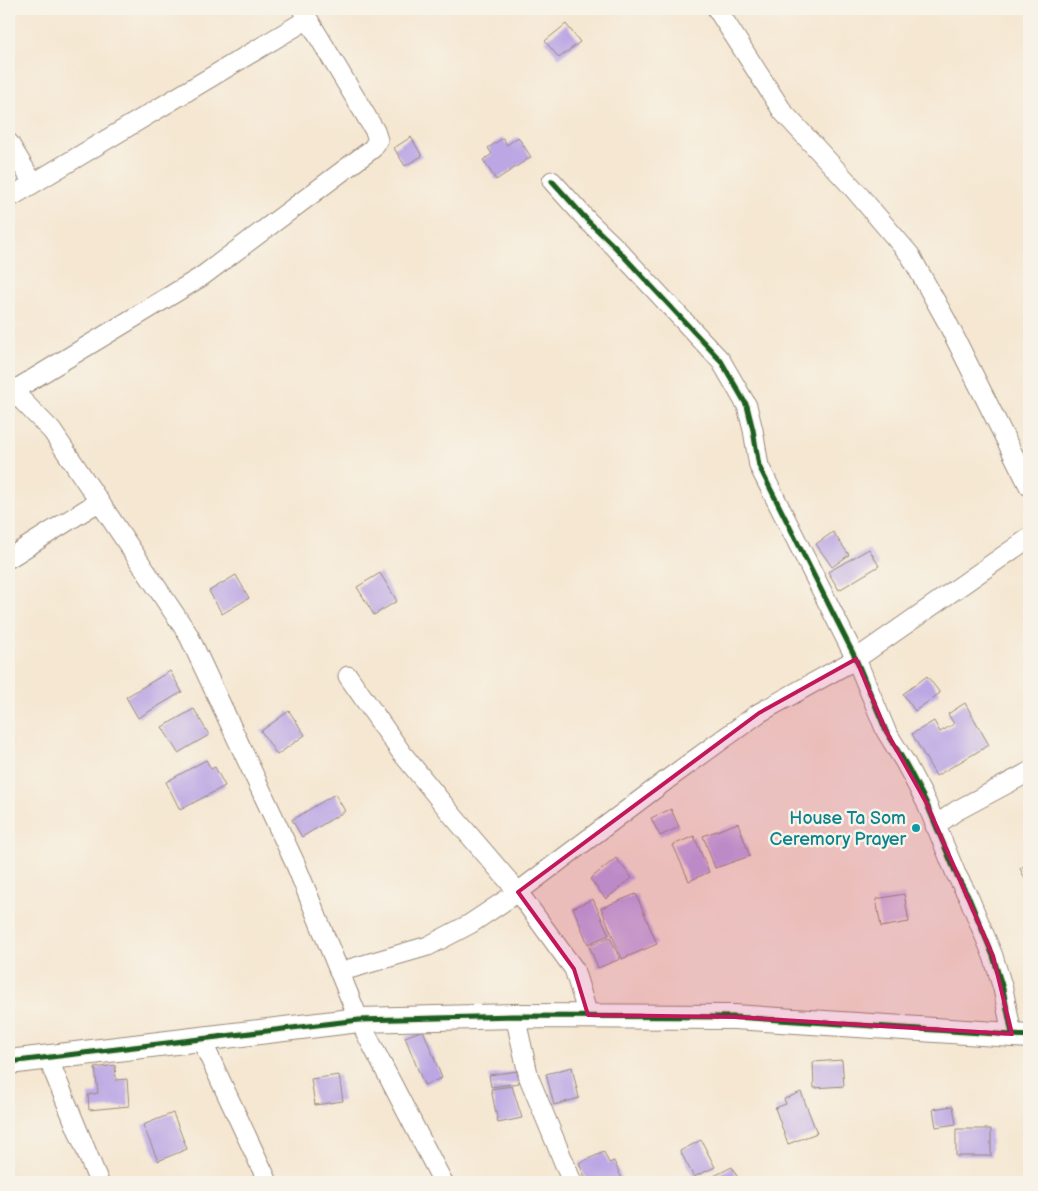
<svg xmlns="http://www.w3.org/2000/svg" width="1038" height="1191" viewBox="0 0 1038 1191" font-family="'Balsamiq Sans',sans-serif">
	<rect width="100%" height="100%" fill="#f7f3e8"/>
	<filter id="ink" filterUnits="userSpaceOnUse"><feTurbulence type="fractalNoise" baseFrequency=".02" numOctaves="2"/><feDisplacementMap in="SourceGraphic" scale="10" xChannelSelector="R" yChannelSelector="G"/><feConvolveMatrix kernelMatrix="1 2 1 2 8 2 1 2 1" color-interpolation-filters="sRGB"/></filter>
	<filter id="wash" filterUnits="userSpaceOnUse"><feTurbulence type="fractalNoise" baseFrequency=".0096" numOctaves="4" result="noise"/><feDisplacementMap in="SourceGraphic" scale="20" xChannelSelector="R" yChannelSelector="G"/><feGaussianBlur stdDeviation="1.12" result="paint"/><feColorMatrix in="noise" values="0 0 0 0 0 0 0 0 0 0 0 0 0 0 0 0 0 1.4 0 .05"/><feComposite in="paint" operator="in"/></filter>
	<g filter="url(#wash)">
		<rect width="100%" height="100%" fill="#f5e7d2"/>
		<g id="blocks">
			<path fill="#bca7e4" d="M 566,24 L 580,42 L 559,58 L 545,41 Z
				M 411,137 L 422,156 L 405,166 L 394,148 Z
				M 518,137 L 531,157 L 496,180 L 483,160 L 492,154 L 488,148 L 503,138 L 507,145 Z
				M 833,532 L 849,555 L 832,567 L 816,544 Z
				M 869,549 L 879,566 L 839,590 L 828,572 Z
				M 380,573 L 397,601 L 374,615 L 357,587 Z
				M 236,575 L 249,598 L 222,614 L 209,591 Z
				M 170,671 L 182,692 L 138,718 L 126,697 Z
				M 927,676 L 940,693 L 915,711 L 903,694 Z
				M 965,703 L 989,745 L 936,776 L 912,734 L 934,721 L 940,732 L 954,724 L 948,714 Z
				M 194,709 L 209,735 L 178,753 L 162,727 Z
				M 289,711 L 305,735 L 277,755 L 261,731 Z
				M 206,760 L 211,769 L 215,767 L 225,786 L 180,810 L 166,782 Z
				M 335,794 L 345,811 L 302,837 L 292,820 Z
				M 671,809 L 679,827 L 660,836 L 651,818 Z
				M 738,823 L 750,856 L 715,868 L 703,836 Z
				M 694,836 L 709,872 L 689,881 L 673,845 Z
				M 616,858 L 632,878 L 606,899 L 590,879 Z
				M 1029,864 L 1029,888 L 1020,868 Z
				M 636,894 L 657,944 L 622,959 L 601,908 Z
				M 904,894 L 909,922 L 881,927 L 876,899 Z
				M 593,899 L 609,935 L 588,944 L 573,908 Z
				M 610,937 L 620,959 L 598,968 L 589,946 Z
				M 423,1030 L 442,1078 L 424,1085 L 405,1037 Z
				M 842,1060 L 844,1086 L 814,1088 L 813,1062 Z
				M 115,1065 L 116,1080 L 127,1079 L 129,1106 L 89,1110 L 88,1095 L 98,1093 L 95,1068 Z
				M 572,1067 L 579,1098 L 554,1105 L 546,1074 Z
				M 517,1071 L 519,1083 L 491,1087 L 489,1075 Z
				M 339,1075 L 343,1101 L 315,1105 L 311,1079 Z
				M 512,1086 L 522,1118 L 498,1123 L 491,1089 Z
				M 801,1092 L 817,1133 L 788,1144 L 775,1108 L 786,1104 L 784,1099 Z
				M 953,1106 L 956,1124 L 936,1127 L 933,1109 Z
				M 173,1113 L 187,1149 L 158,1161 L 143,1125 Z
				M 956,1129 L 991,1129 L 991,1156 L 956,1156 Z
				M 701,1140 L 715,1167 L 694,1177 L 680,1151 Z
				M 604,1152 L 609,1163 L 614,1161 L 623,1181 L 587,1182 L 579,1163 Z
				M 732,1167 L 740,1182 L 718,1182 L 714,1176 Z"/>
		</g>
	</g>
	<g filter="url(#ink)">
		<use href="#blocks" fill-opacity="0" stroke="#988878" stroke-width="1"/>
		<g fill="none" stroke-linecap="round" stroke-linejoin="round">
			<g stroke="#988878" stroke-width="21">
				<path id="minor" d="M 717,9 L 783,112 L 853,188 L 910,255 L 946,320 L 1029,486
					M 9,143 L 33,183
					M 552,181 L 588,221 L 616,248 L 721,361 L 747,406 L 753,430 L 759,466 L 856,659 L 886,731 L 906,764 L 926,802 L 956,874 L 969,898 L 993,956 L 1003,989 L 1012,1034
					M 9,198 L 308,19
					M 13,391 L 201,277 L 372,149 L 378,140 L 375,131 L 302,9
					M 9,392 L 13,391 L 52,431 L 188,634 L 295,863 L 359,1020 L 443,1182
					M 9,558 L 98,502
					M 348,676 L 401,752 L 453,816 L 518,892 L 574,969 L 588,1015
					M 935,826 L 956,811 L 1029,772
					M 339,972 L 428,946 L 470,924 L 518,892 L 672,776 L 759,713 L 856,659 L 1029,538
					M 515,1016 L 529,1078 L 572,1182
					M 201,1039 L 268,1182
					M 48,1058 L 99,1182"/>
			</g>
			<g stroke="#988878" stroke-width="26">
				<path id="tertiary" d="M 9,1062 L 359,1020 L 515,1016 L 734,1017 L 1029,1036"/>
			</g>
			<use href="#minor" stroke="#fff" stroke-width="19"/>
			<use href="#tertiary" stroke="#fff" stroke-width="24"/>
			<g stroke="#f7f3e8" stroke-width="8">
				<path id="cycleway" d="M 552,181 L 588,221 L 616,248 L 721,361 L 747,406 L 753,430 L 759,466 L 856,659 L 886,731 L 906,764 L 926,802 L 956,874 L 969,898 L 993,956 L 1003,989 L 1012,1034
					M 9,1062 L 359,1020 L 515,1016 L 734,1017 L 1029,1036"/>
			</g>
			<use href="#cycleway" stroke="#1b5e20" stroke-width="5"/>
		</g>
	</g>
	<path fill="#c2185b" fill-opacity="0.2" stroke="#c2185b" stroke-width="4" stroke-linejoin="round" d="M 856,659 L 886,731 L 926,802 L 993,956 L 1012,1034 L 734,1017 L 588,1015 L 574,969 L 518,892 L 759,713 Z"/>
	<circle fill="#0f9aa8" stroke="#f7f3e8" stroke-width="2" cx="916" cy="828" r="5"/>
	<g text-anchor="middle" stroke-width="5" stroke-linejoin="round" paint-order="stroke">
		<g font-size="18" fill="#0d838f" stroke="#f7f3e8" text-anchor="end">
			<text x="906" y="824">House Ta Som<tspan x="906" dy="21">Ceremory Prayer</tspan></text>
		</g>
	</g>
	<rect width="1038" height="1191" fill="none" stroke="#f7f3e8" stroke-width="30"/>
</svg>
